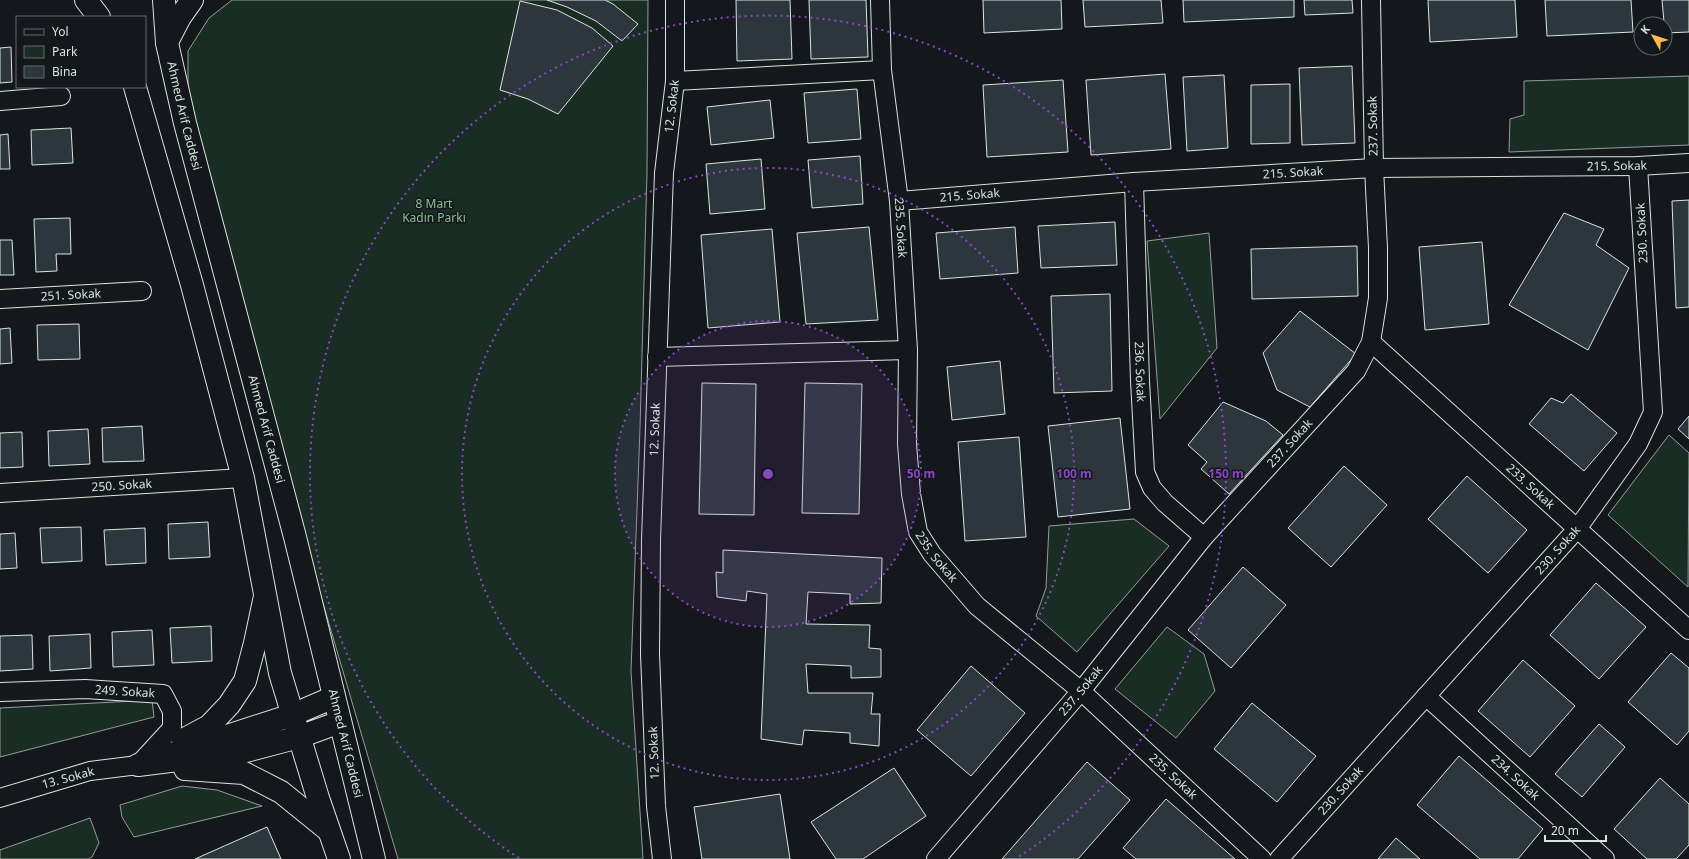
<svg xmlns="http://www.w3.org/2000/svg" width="1689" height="859" viewBox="0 0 1689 859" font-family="'Noto Sans',sans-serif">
	<rect width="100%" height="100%" fill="#14181c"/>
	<path fill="#1a2d24" stroke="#939e99" d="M 232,0 L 648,0 L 647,173 L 640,428 L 631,671 L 643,859 L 398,859 L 264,402 L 188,96 L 188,51 L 209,18 Z
		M 1689,76 L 1689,145 L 1509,152 L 1510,119 L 1524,115 L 1524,81 Z
		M 1209,233 L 1217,348 L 1160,419 L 1147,241 Z
		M 1669,435 L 1689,453 L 1688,587 L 1608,515 Z
		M 1134,519 L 1169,546 L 1077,652 L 1036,616 L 1046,588 L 1049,526 Z
		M 1167,627 L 1204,654 L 1215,691 L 1176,738 L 1115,689 Z
		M 152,700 L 154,717 L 0,757 L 0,708 Z
		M 182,786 L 217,790 L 262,806 L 134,837 L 122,817 L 120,805 Z
		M 90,818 L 99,843 L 92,857 L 88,859 L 0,859 L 0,850 Z"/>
	<path fill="#2c363c" stroke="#d8e6dc" d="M 547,0 L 605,0 L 613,4 L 638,24 L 622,41 L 596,21 L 567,7 Z
		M 736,0 L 790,0 L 792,59 L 737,61 Z
		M 809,0 L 866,0 L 868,57 L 811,59 Z
		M 983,0 L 1061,0 L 1062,29 L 984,33 Z
		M 1083,0 L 1161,0 L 1163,23 L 1085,27 Z
		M 1183,0 L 1294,0 L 1294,17 L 1184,22 Z
		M 1304,0 L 1352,0 L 1353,13 L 1305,15 Z
		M 1428,0 L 1515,0 L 1517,37 L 1430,42 Z
		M 1545,0 L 1631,0 L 1633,32 L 1547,36 Z
		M 1662,0 L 1689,0 L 1689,32 L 1665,33 Z
		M 520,1 L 557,10 L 592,28 L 613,46 L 558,114 L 528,99 L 500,90 Z
		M 11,47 L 12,82 L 0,83 L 0,48 Z
		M 1352,66 L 1355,143 L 1302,145 L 1299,68 Z
		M 1165,74 L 1171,149 L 1091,155 L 1086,80 Z
		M 1224,75 L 1228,148 L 1187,151 L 1183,77 Z
		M 1063,80 L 1068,152 L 987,157 L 983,85 Z
		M 1290,84 L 1290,143 L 1251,144 L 1251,85 Z
		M 857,89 L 861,139 L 808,143 L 804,93 Z
		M 770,100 L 774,138 L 711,145 L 707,107 Z
		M 71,128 L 73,163 L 32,165 L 31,130 Z
		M 8,134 L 10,169 L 0,169 L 0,135 Z
		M 860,156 L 863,204 L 812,208 L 808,160 Z
		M 761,159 L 765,209 L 710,214 L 706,164 Z
		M 1689,200 L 1689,307 L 1676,308 L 1672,201 Z
		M 1564,213 L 1604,229 L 1596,245 L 1629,268 L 1588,350 L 1509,305 Z
		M 70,218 L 71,254 L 56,254 L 57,271 L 36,272 L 34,219 Z
		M 1115,222 L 1117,265 L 1041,268 L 1038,226 Z
		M 869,227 L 878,320 L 806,324 L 797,233 Z
		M 1015,227 L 1018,273 L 940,279 L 936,233 Z
		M 772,229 L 780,322 L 708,328 L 701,235 Z
		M 0,240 L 12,240 L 14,275 L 0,275 Z
		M 1482,242 L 1489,324 L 1425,330 L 1419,247 Z
		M 1357,246 L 1358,296 L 1252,299 L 1251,249 Z
		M 1110,294 L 1112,391 L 1054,393 L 1051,296 Z
		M 1300,311 L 1356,354 L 1310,407 L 1277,390 L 1263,353 Z
		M 79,324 L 80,359 L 38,360 L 37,325 Z
		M 10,328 L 12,363 L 0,364 L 0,329 Z
		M 1000,361 L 1005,414 L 952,420 L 947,367 Z
		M 702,383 L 756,384 L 754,515 L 699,514 Z
		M 805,383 L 862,384 L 859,514 L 802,513 Z
		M 1571,394 L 1617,433 L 1584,471 L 1529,424 L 1551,398 L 1563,403 Z
		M 1223,402 L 1266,421 L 1283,435 L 1229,494 L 1201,469 L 1207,462 L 1188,445 Z
		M 1689,416 L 1689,439 L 1678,429 Z
		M 1120,418 L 1130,509 L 1058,517 L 1048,426 Z
		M 142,426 L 144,461 L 103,462 L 102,428 Z
		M 88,429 L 90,464 L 49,466 L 48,431 Z
		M 22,432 L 23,467 L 0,468 L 0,433 Z
		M 1019,437 L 1026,537 L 965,541 L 958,442 Z
		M 1344,466 L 1387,505 L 1331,567 L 1288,528 Z
		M 1467,476 L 1527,530 L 1488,573 L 1428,519 Z
		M 208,522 L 210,557 L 169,559 L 168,524 Z
		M 81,527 L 82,561 L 42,563 L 40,528 Z
		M 145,528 L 146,563 L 106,565 L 104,530 Z
		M 15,533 L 17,568 L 0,569 L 0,534 Z
		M 723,550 L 882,558 L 881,603 L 850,604 L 850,594 L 808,592 L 806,624 L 870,625 L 869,648 L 881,649 L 881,677 L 851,678 L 851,666 L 806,664 L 808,693 L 873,693 L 871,714 L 880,714 L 879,746 L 850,743 L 850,733 L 804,730 L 802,745 L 761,739 L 767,594 L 747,591 L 746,601 L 717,597 L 716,572 L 723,573 Z
		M 1243,567 L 1286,605 L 1231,668 L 1188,630 Z
		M 1596,583 L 1646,627 L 1599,679 L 1550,635 Z
		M 211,626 L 212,661 L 172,663 L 170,628 Z
		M 152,630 L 154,665 L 113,667 L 112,632 Z
		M 90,634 L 91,668 L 50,671 L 49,636 Z
		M 32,635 L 33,669 L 0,671 L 0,636 Z
		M 1671,653 L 1689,668 L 1689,731 L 1677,745 L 1628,702 Z
		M 1523,660 L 1575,706 L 1530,757 L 1478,711 Z
		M 971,666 L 1025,713 L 971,776 L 917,730 Z
		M 1252,703 L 1316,756 L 1277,802 L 1214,749 Z
		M 1599,724 L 1625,747 L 1582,797 L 1555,774 Z
		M 1459,756 L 1543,829 L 1518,859 L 1480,859 L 1417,805 Z
		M 1087,762 L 1130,800 L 1078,859 L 1002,859 Z
		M 894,768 L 926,816 L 863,859 L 836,859 L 811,822 Z
		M 1660,778 L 1689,804 L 1689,845 L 1676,859 L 1647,859 L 1614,829 Z
		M 780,794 L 790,859 L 702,859 L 694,807 Z
		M 1166,799 L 1235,859 L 1136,859 L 1123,848 Z
		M 267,827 L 281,859 L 195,859 Z
		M 1396,838 L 1420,859 L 1378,859 Z"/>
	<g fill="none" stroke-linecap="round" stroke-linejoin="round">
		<g stroke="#d8e6dc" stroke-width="20">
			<g id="minor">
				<path id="s1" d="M 880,0 L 882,70 L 899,201 L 908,350 L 907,444 L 911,494 L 918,532 L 932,554 L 977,606 L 1081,691 L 1262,859"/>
				<path d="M 675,81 L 882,70"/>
				<path d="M 0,101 L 61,96"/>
				<path id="s2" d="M 1134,182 L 1140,381 L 1145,472 L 1152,488 L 1165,503 L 1204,537"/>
				<path id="s3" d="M 899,201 L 1134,182 L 1374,168 L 1638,166 L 1689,163"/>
				<path id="s4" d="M 0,299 L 142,291"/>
				<path id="s5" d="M 1371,342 L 1689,630"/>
				<path d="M 657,357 L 908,350"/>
				<path id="s6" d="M 0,493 L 243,478"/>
				<path id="s7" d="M 0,692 L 85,689 L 163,694 L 172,711 L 172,728 L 138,765 L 90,771 L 0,798"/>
				<path id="s8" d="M 1426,696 L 1605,859"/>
				<path id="s9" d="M 662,859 L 656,806 L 650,654 L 651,540 L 664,173 L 675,81 L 675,0"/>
				<path id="s10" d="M 936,859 L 1081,691 L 1204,537 L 1356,371 L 1371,342 L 1378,298 L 1378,248 L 1374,168 L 1371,0"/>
				<path id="s11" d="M 1279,859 L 1577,529 L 1638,444 L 1653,412 L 1638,166"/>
			</g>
		</g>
		<g stroke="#d8e6dc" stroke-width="24">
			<path id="tertiary" d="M 334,697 L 292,715 L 138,765 L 242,752 L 299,737 L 340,722
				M 183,740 L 209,726 L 229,705 L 245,681 L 255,643 L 265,596
				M 185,769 L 244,773 L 281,792 L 328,830"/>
		</g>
		<g stroke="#d8e6dc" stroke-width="24">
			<g id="secondary">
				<path d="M 86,0 L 99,17"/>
				<path id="s12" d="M 164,0 L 167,43 L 185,123 L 295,537 L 374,859"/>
				<path d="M 167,42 L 180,17 L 192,0"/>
				<path d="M 135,87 L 192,285 L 243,478 L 280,673 L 318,798 L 339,859"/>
			</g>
		</g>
		<use href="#minor" stroke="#14181c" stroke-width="18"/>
		<use href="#tertiary" stroke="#14181c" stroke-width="22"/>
		<use href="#secondary" stroke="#14181c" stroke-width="22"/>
	</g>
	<circle cx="768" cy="474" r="153" fill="#8948c3" fill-opacity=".12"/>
	<g fill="none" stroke="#8948c3" stroke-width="2" stroke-dasharray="2 4">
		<circle cx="768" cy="474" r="153"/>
		<circle cx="768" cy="474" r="306"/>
		<path d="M519 858A458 458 0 1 1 1017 858"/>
	</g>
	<g text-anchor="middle" stroke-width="3" stroke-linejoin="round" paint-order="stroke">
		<g font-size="12" fill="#d8e6dc" stroke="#14181c">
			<text dy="4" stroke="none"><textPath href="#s9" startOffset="754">12. Sokak</textPath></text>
			<text dy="4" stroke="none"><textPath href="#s12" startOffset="118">Ahmed Arif Caddesi</textPath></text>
			<text transform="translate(1373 126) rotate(-91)" y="4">237. Sokak</text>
			<text dy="4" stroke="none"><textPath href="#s3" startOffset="719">215. Sokak</textPath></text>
			<text dy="4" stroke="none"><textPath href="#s3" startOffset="395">215. Sokak</textPath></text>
			<text dy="4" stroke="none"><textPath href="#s3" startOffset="71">215. Sokak</textPath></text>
			<text dy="4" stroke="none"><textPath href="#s1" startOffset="229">235. Sokak</textPath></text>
			<text transform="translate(1642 233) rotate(-93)" y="4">230. Sokak</text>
			<text dy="4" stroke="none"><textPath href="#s4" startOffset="71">251. Sokak</textPath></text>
			<text dy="4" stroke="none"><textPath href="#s2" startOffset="190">236. Sokak</textPath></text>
			<text dy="4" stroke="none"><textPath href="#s9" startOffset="430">12. Sokak</textPath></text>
			<text dy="4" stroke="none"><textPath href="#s12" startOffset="442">Ahmed Arif Caddesi</textPath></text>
			<text dy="4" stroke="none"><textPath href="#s10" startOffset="546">237. Sokak</textPath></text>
			<text dy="4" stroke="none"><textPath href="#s6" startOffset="122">250. Sokak</textPath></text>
			<text dy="4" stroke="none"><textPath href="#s5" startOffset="215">233. Sokak</textPath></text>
			<text dy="4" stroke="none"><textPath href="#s11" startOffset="416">230. Sokak</textPath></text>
			<text dy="4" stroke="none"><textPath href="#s1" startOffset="565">235. Sokak</textPath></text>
			<text dy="4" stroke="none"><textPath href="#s10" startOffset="222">237. Sokak</textPath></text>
			<text dy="4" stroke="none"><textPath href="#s7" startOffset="125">249. Sokak</textPath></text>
			<text dy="4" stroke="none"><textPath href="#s12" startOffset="766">Ahmed Arif Caddesi</textPath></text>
			<text transform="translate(654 753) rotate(-92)" y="4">12. Sokak</text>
			<text dy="4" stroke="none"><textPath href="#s1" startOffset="889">235. Sokak</textPath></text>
			<text transform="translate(68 778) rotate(-15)" y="4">13. Sokak</text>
			<text dy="4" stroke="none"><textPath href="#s8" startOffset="121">234. Sokak</textPath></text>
			<text dy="4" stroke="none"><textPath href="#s11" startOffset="92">230. Sokak</textPath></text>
		</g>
		<g font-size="12" fill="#8ac095" stroke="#14181c">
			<text x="434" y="208">8 Mart<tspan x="434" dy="14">Kadın Parkı</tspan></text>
		</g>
	</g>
	<circle cx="768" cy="474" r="6" fill="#8948c3" stroke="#14181c" stroke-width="2"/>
	<g font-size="12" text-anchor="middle" font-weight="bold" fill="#8948c3" stroke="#14181c" stroke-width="3" stroke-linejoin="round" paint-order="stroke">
		<text x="921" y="478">50 m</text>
		<text x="1074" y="478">100 m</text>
		<text x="1226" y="478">150 m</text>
	</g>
	<rect x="16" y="16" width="130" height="72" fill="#14181c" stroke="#626a69"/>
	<rect x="24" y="29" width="20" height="6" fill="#14181c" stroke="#626a69"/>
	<text x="52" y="36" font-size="12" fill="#d8e6dc">Yol</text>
	<rect x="24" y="46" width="20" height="12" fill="#1a2d24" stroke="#626a69"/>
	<text x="52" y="56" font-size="12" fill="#d8e6dc">Park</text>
	<rect x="24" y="66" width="20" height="12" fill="#2c363c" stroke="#626a69"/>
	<text x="52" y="76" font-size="12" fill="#d8e6dc">Bina</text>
	<g transform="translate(1653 36) rotate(309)"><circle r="19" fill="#14181c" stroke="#626a69"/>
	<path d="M0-3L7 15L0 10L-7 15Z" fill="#ffb74d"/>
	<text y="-6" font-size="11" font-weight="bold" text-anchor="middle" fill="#d8e6dc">K</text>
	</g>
	<path d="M1545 835v6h61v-6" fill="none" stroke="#d8e6dc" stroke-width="2"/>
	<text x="1551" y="835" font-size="12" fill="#d8e6dc" stroke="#14181c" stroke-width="3" paint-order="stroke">20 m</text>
</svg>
